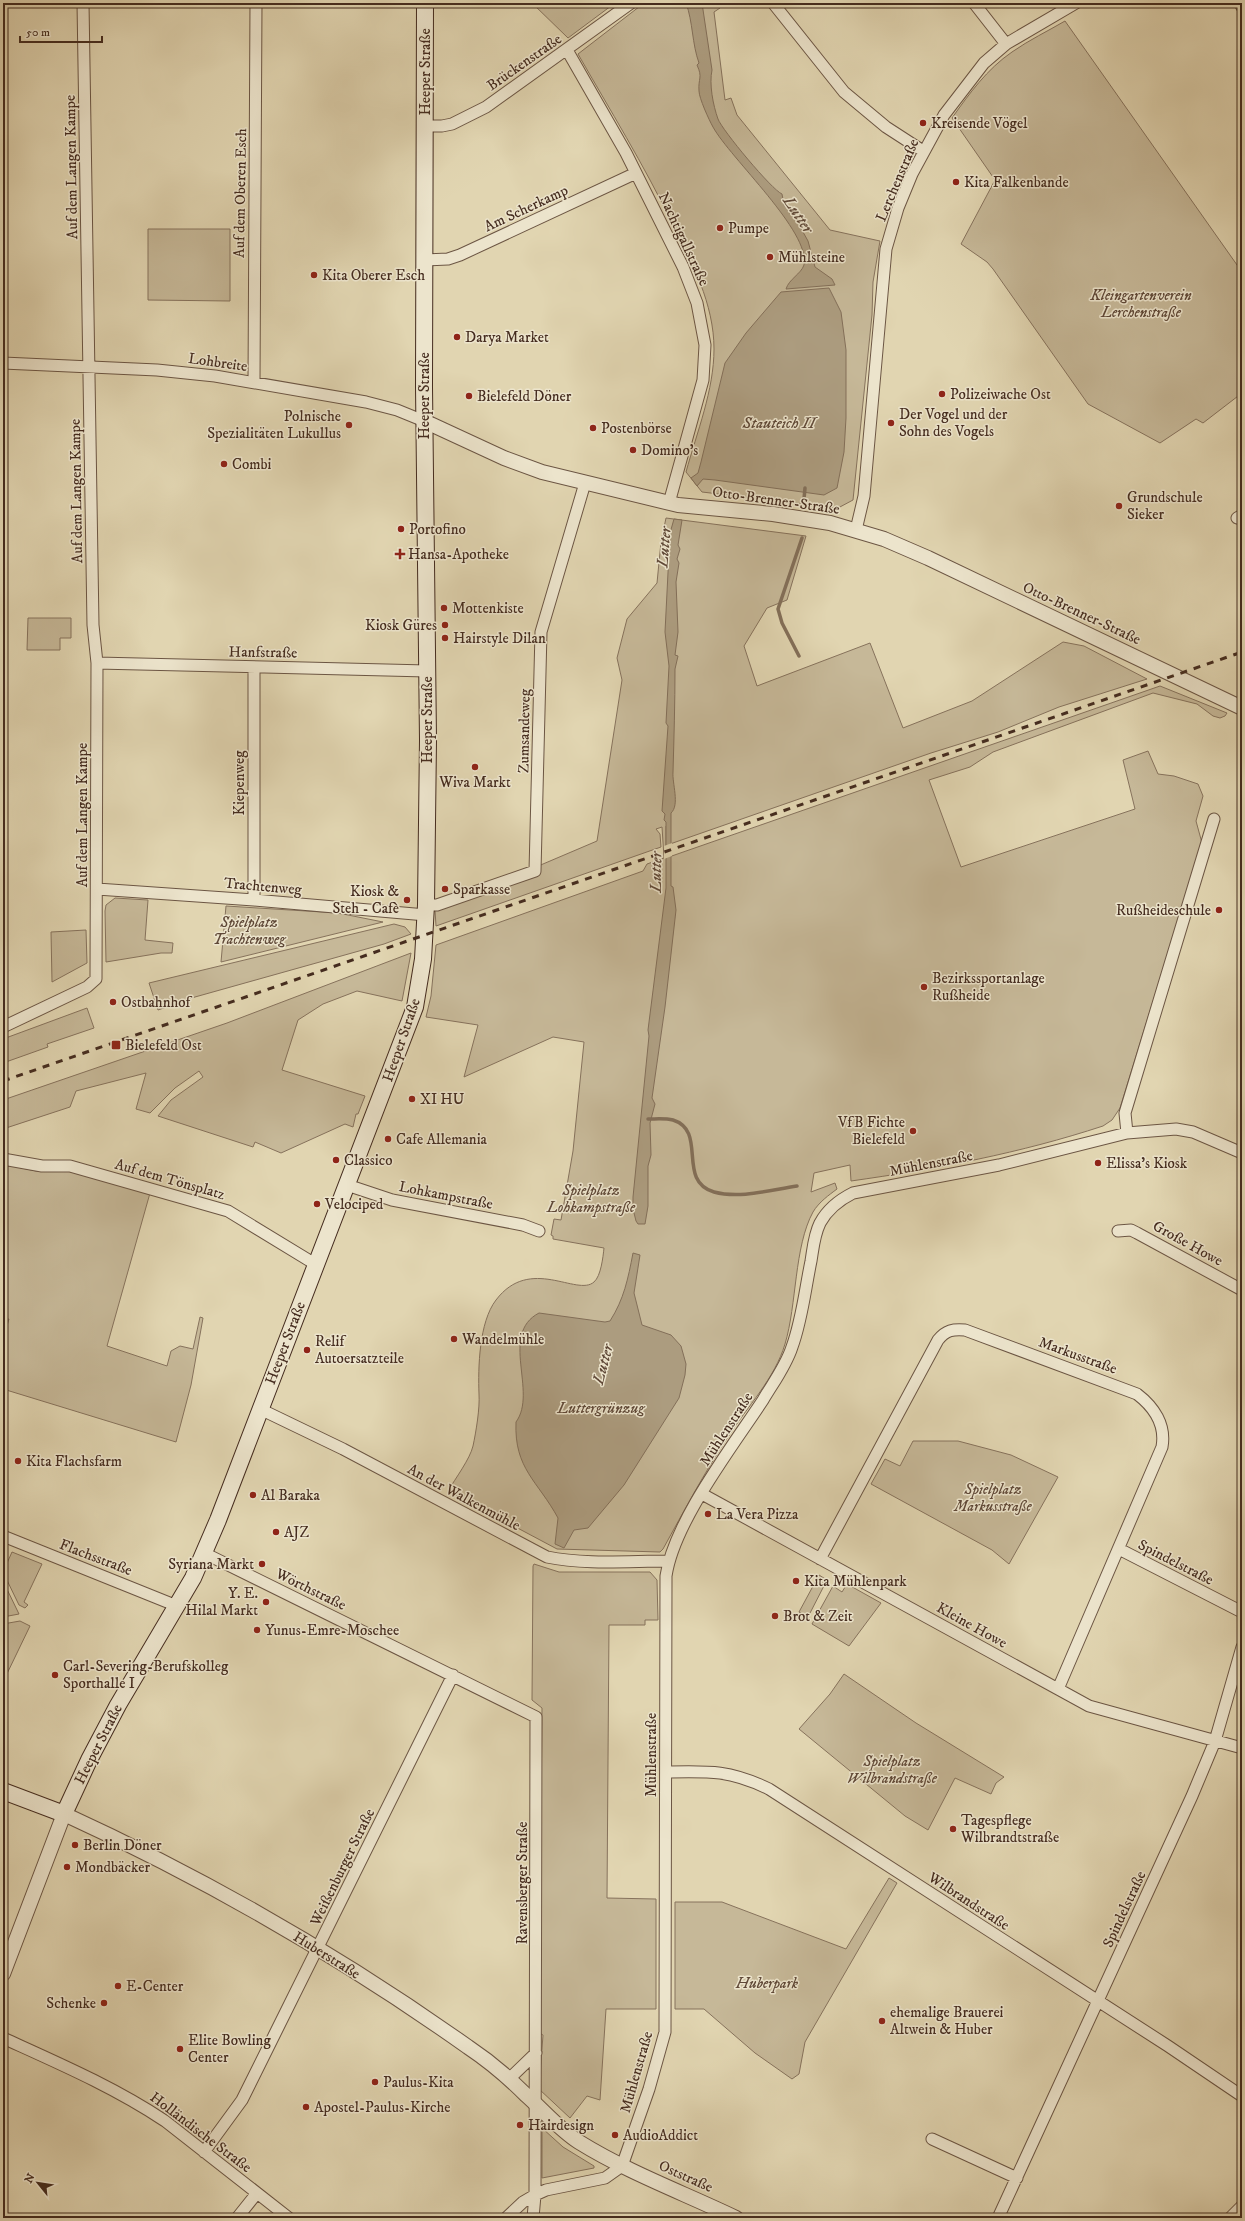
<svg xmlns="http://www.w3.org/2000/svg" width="1245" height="2221" viewBox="0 0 1245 2221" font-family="'IM FELL DW Pica',serif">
	<rect width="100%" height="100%" fill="#e1d5b1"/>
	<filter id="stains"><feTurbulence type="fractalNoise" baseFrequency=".005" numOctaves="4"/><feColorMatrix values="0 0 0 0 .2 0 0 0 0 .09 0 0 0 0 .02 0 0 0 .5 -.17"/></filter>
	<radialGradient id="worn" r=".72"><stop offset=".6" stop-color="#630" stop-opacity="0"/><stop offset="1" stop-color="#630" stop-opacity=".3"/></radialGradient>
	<path fill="#c6b898" stroke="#86725c" d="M 532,3 L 615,3 L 568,38 Z
		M 644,3 L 718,3 L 720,8 L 714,12 L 725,100 L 731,98 L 737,115 L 830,230 L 880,241 L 873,282 L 872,315 L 853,500 L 838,508 L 702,492 L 686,472 C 697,432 714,390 714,349 C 714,304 692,262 672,223 C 644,165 610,110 578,54 Z
		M 1065,21 L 1242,272 L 1242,393 L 1203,423 L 1196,419 L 1160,443 L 1088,404 L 993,269 L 987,262 L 961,244 L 995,180 L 952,118 C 969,94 987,69 1012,52 C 1029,40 1048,31 1065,21 Z
		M 148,229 L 230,229 L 230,301 L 148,300 Z
		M 666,518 L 806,536 L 787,600 L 767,608 L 744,646 L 757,686 L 870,643 L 903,728 L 972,701 L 1063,642 L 1084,646 L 1147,679 L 1059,707 L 998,732 L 931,753 L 670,844 L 670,825 L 666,826 L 666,858 L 1160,686 L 1227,713 L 1225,716 L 1220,718 L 1213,716 L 1197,704 L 1153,693 L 993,752 L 970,767 L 929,780 L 961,867 L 1135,809 L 1123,760 L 1148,751 L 1158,774 L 1174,776 L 1198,784 L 1203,796 L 1196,821 L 1202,843 L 1120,1108 L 1112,1120 L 1103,1126 C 1021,1153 936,1169 851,1181 L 850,1165 L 814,1173 L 811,1192 L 835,1183 L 837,1189 C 829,1195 819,1202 813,1212 C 794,1247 797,1304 785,1344 C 775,1378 747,1407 728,1437 C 704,1473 684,1511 663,1549 L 660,1552 L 557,1549 L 448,1491 C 455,1479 470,1459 473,1446 C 476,1432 480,1408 479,1394 C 478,1368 479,1322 496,1300 C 530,1255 577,1297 594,1282 C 601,1276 603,1257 604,1248 L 553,1239 L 553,1236 L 551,1235 L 554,1219 L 561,1220 L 573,1151 L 584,1042 L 553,1037 L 464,1077 L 478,1025 L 426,1017 L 431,996 L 436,945 L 643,871 L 647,864 L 664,858 L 662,827 L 656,829 L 660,834 L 661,847 L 436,926 L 435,910 L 597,841 L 622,680 L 617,658 L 627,619 L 657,583 L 661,542 Z
		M 28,618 L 71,618 L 71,638 L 60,638 L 60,650 L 27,650 Z
		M 115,898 L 148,900 L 145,940 L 173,943 L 172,953 L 161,953 L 106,962 L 105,911 L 106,905 Z
		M 226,906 L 338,913 L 383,922 L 221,962 Z
		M 394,924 L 405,927 L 411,934 L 384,944 L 195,997 L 158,1010 L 149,983 Z
		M 86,930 L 87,963 L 52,982 L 51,932 Z
		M 411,953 L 402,1001 L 357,991 L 323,1004 L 298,1020 L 282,1070 L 365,1096 L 358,1114 L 356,1114 L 353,1127 L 345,1124 L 281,1153 L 255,1142 L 253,1147 L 158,1116 L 171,1100 L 203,1077 L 199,1071 L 175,1088 L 150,1113 L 136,1109 L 146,1073 L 76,1091 L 70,1107 L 3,1129 L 3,1100 L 227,1023 Z
		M 87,1008 L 94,1028 L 47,1044 L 48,1047 L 3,1063 L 3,1039 Z
		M 3,1164 L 36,1171 L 68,1171 L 150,1193 L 107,1346 L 167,1366 L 171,1351 L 180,1346 L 193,1349 L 200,1317 L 203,1318 L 191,1385 L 176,1442 L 3,1389 L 3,1339 L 9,1319 L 3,1320 Z
		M 913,1441 L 958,1441 L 1011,1455 L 1058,1477 L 1009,1564 L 992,1550 L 871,1484 L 885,1459 L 900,1466 Z
		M 12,1552 L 42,1564 L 24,1602 L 28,1605 L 25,1608 L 19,1605 L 3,1572 Z
		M 534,1564 L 559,1572 L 650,1572 L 657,1580 L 658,1620 L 645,1620 L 645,1625 L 609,1625 L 607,1898 L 656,1899 L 656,2009 L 606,2009 L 600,2100 L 587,2096 L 570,2118 L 539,2089 L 543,2035 L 539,2033 L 542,1708 L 532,1700 L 533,1566 Z
		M 819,1575 L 827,1580 L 808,1617 L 799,1612 Z
		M 3,1581 L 19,1614 L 3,1617 Z
		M 847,1584 L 881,1603 L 849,1646 L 812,1624 L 833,1586 L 842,1592 Z
		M 20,1621 L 30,1626 L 3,1682 L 3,1624 Z
		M 844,1674 L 916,1723 L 1004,1777 L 996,1783 L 991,1794 L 955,1778 L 928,1830 L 905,1816 L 799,1729 L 830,1694 Z
		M 889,1878 L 897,1883 L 805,2042 L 799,2074 L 792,2079 L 755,2053 L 704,2009 L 675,2009 L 675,1902 L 722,1902 L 846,1949 Z
		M 542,2128 L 563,2147 L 594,2166 L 594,2168 L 542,2178 Z"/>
	<path fill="#ac9c7f" stroke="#836f59" d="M 686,3 L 702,3 L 712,70 C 709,84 713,105 718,119 C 722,130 772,190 782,194 L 784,205 L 798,223 L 808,241 L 815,267 L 832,279 L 835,285 L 786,289 C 789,279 801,274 804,265 C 811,232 730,158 713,127 C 709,120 699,98 699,91 C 698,78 703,78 697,65 L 699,63 C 692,44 693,22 686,3 Z
		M 829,288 L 841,312 L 846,350 L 846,418 L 844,452 L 837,488 L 824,495 L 715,480 L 703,479 L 697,486 L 691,478 L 698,473 L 701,462 L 725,363 L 746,333 L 781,292 Z
		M 674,519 L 682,520 L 678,545 L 680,549 L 677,559 L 679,563 L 676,582 L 678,632 L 675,655 L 678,656 L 675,669 C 675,703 674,737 673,772 C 672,783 680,805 671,813 L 671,886 L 673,887 L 676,910 L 665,1007 L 652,1098 L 655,1104 L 650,1123 L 651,1155 L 648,1166 L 648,1206 L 645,1224 L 638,1224 L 636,1221 L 633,1209 L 633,1197 L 649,1036 L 648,1030 L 666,888 L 666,822 L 664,820 L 665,814 L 662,811 L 668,726 L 666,723 L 669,666 L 665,632 L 670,533 Z
		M 633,1253 L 640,1255 L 634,1293 L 642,1325 L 671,1335 L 681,1346 L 686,1364 L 685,1375 L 679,1398 L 624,1485 L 588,1528 L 574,1530 L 564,1548 L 555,1544 L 558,1518 C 538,1481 514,1469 516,1422 C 538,1392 499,1334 539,1313 L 605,1322 L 610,1321 C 624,1299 628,1279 633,1253 Z"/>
	<path fill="#e1d5b1" d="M 672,843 L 672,856 L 664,859 L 664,846 Z"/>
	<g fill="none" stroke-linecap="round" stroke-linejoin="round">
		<path stroke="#836f59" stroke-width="3.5" d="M 804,499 L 805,488
			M 799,656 L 782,623 L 778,609 L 802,538
			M 648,1119 C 656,1119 665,1118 673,1120 C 708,1131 676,1181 714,1192 C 740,1199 770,1190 797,1186"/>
		<g stroke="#6c5644" stroke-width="13">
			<path id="minor" d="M 773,3 L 844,92 L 886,127 L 923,151
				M 974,3 L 1006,44
				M 1240,3 L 1242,7
				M 567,50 L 626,153 L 683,267 L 697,303 L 705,345 L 703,380 L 669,503
				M 425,126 L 442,126 L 452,124 L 486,107 L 631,3
				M 425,260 L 448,259 L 460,255 L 636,173
				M 3,363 L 157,370 L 215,376 L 366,402 L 397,410 L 424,421
				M 254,382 L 256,3
				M 1237,518 L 1242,515
				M 856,530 L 864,496 L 886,249 L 898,208 L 912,174 L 944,115 L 984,63 L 1006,44 L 1076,3
				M 97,663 L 427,671
				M 254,667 L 254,900
				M 97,889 L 254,900 L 426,915
				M 426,905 L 437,905 L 535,871 L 541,632 L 585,483
				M 3,1027 L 87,987 L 96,979 L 97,663 L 93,625 L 83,3
				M 1127,1133 L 1125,1113 L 1214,819
				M 3,1159 L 42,1166 L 70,1166 L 228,1211 L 315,1264
				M 347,1185 L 392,1200 L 523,1225 L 539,1231
				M 1118,1231 L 1131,1230 L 1137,1233 L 1242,1290
				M 260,1409 L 343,1449 L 547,1557 C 585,1565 629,1561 668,1561
				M 702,1494 L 1089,1706 L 1242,1748
				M 3,1536 L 177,1606
				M 1119,1549 L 1242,1612
				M 204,1553 L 536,1717 L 535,2195 L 533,2218
				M 820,1559 L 938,1340 C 946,1330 953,1329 965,1330 L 1137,1394 C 1154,1407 1166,1425 1162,1447 L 1058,1689
				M 667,1772 C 709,1771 730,1770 769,1789 L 1168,2046 L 1242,2096
				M 3,2038 C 58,2063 114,2087 165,2121 L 289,2218
				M 509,2079 L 536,2053
				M 932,2139 L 1017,2178
				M 204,2152 L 242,2100 L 453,1675
				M 237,2218 L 257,2193
				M 506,2218 L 523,2202 L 535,2195 L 546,2190 L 605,2178 L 622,2166 L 649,2089 L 665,2032 L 666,1576 C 674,1522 732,1447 763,1400 C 773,1383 786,1366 792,1347 C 802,1320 805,1290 811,1261 C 813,1249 814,1235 820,1223 C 827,1210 839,1200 853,1193 L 999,1165 L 1127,1133 L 1176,1129 L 1193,1132 L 1242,1153
				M 998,2218 L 1192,1796 L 1215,1741 L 1242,1647
				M 1230,2218 L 1242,2206"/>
		</g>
		<g stroke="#6c5644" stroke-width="16">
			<path id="tertiary" d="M 424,421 L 504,458 L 542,472 L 678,505 L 773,514 L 830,523 L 884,539 L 928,558 L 1242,708
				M 3,1974 L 64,1814 C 206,1879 341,1957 468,2047 C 489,2061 508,2077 526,2095 C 543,2110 560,2130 579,2142 C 629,2173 684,2193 736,2218"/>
		</g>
		<g stroke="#452c1f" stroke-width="18">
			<path id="secondary" d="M 3,1791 L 64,1814 L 89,1760 L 118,1705 L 193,1578 L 218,1520 L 415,1007 L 423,959 L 426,905 L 428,740 L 424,387 L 425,3"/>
		</g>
		<use href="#minor" stroke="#ece4cc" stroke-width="11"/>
		<use href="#tertiary" stroke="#ece4cc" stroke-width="14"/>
		<use href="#secondary" stroke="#ece4cc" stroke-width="16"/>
		<path stroke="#452c1f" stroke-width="3" stroke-dasharray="7 7" stroke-linecap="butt" d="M 3,1081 L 1242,652"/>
	</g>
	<g fill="#8f2418" stroke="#ece4cc" stroke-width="1.5">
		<circle cx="923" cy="123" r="4"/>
		<circle cx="956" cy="182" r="4"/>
		<circle cx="720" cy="228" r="4"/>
		<circle cx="770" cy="257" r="4"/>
		<circle cx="314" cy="275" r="4"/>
		<circle cx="457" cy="337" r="4"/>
		<circle cx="942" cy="394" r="4"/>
		<circle cx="469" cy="396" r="4"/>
		<circle cx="891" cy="423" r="4"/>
		<circle cx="349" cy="425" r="4"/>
		<circle cx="593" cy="428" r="4"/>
		<circle cx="633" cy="450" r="4"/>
		<circle cx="224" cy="464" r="4"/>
		<circle cx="1119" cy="506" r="4"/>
		<circle cx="401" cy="529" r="4"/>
		<path d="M398 548h4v4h4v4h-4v4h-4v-4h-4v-4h4z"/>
		<circle cx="444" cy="608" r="4"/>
		<circle cx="445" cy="625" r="4"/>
		<circle cx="445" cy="638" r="4"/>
		<circle cx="475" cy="767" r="4"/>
		<circle cx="445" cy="889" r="4"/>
		<circle cx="407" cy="900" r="4"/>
		<circle cx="1219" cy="910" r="4"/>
		<circle cx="924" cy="987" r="4"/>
		<circle cx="113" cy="1002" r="4"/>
		<rect x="111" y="1040" width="10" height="10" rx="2"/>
		<circle cx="412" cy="1099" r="4"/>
		<circle cx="913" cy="1131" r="4"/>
		<circle cx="388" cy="1139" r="4"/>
		<circle cx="336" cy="1160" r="4"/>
		<circle cx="1098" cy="1163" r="4"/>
		<circle cx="317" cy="1204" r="4"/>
		<circle cx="454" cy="1339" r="4"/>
		<circle cx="307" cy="1350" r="4"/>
		<circle cx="18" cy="1461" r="4"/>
		<circle cx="253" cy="1495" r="4"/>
		<circle cx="708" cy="1514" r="4"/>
		<circle cx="276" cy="1532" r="4"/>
		<circle cx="262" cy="1564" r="4"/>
		<circle cx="796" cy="1581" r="4"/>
		<circle cx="266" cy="1602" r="4"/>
		<circle cx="775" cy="1616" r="4"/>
		<circle cx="257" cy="1630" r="4"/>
		<circle cx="55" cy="1675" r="4"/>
		<circle cx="953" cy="1829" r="4"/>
		<circle cx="75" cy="1845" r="4"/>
		<circle cx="67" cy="1867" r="4"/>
		<circle cx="118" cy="1986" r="4"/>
		<circle cx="104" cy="2003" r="4"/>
		<circle cx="882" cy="2021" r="4"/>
		<circle cx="180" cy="2049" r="4"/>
		<circle cx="375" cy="2082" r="4"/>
		<circle cx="306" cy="2107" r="4"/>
		<circle cx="520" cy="2125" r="4"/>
		<circle cx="615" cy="2135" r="4"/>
	</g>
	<g text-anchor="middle" stroke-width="3" stroke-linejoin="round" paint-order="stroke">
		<g font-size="15" fill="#452c1f" stroke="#ece4cc">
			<text transform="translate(524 62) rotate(-35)" y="5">Brückenstraße</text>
			<text transform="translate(425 72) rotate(-90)" y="5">Heeper Straße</text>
			<text transform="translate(71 167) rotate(-91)" y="5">Auf dem Langen Kampe</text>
			<text transform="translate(897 180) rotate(-67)" y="5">Lerchenstraße</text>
			<text transform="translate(240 193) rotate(-89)" y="5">Auf dem Oberen Esch</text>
			<text transform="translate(526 208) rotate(-25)" y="5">Am Scherkamp</text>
			<text transform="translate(684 239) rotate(65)" y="5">Nachtigallstraße</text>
			<text transform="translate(218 362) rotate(8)" y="5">Lohbreite</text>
			<text transform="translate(424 396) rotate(-90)" y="5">Heeper Straße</text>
			<text transform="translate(76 491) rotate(-91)" y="5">Auf dem Langen Kampe</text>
			<text transform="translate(776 500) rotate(8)" y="5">Otto-Brenner-Straße</text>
			<text transform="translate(1082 613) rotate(25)" y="5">Otto-Brenner-Straße</text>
			<text transform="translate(263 652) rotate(1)" y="5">Hanfstraße</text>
			<text transform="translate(427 720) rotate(-90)" y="5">Heeper Straße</text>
			<text transform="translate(524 731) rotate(-89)" y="5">Zumsandeweg</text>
			<text transform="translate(239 783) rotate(-90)" y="5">Kiepenweg</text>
			<text transform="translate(82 815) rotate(-90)" y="5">Auf dem Langen Kampe</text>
			<text transform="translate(263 886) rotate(5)" y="5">Trachtenweg</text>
			<text transform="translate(401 1040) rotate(-71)" y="5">Heeper Straße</text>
			<text transform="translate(931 1163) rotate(-11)" y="5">Mühlenstraße</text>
			<text transform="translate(170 1179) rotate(16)" y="5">Auf dem Tönsplatz</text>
			<text transform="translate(446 1195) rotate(11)" y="5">Lohkampstraße</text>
			<text transform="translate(1188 1243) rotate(29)" y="5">Große Howe</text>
			<text transform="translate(285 1343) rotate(-69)" y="5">Heeper Straße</text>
			<text transform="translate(1078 1355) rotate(20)" y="5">Markusstraße</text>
			<text transform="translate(726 1429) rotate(-57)" y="5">Mühlenstraße</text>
			<text transform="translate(464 1497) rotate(28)" y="5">An der Walkenmühle</text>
			<text transform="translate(96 1557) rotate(21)" y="5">Flachsstraße</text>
			<text transform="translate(1176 1562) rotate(27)" y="5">Spindelstraße</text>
			<text transform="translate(311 1589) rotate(26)" y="5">Wörthstraße</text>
			<text transform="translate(972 1625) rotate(29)" y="5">Kleine Howe</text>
			<text transform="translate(98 1744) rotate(-63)" y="5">Heeper Straße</text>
			<text transform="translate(651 1755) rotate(-90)" y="5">Mühlenstraße</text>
			<text transform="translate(342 1867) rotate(-64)" y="5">Weißenburger Straße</text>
			<text transform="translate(522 1883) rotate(-90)" y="5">Ravensberger Straße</text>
			<text transform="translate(969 1901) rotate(33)" y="5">Wilbrandstraße</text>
			<text transform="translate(1124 1909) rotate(-65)" y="5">Spindelstraße</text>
			<text transform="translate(327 1955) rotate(32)" y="5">Huberstraße</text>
			<text transform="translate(636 2072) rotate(-74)" y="5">Mühlenstraße</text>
			<text transform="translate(201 2132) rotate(37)" y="5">Holländische Straße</text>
			<text transform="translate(686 2176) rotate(24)" y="5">Oststraße</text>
		</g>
		<g font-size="15" fill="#452c1f" stroke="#ece4cc" text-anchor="start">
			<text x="931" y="128">Kreisende Vögel</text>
			<text x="964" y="187">Kita Falkenbande</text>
			<text x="728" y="233">Pumpe</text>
			<text x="778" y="262">Mühlsteine</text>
			<text x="322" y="280">Kita Oberer Esch</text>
			<text x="465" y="342">Darya Market</text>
			<text x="950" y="399">Polizeiwache Ost</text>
			<text x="477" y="401">Bielefeld Döner</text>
			<text x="899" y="419">Der Vogel und der<tspan x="899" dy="17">Sohn des Vogels</tspan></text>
			<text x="341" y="421" text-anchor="end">Polnische<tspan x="341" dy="17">Spezialitäten Lukullus</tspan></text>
			<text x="601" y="433">Postenbörse</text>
			<text x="641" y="455">Domino's</text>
			<text x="232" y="469">Combi</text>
			<text x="1127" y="502">Grundschule<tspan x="1127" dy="17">Sieker</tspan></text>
			<text x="409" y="534">Portofino</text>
			<text x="408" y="559">Hansa-Apotheke</text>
			<text x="452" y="613">Mottenkiste</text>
			<text x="437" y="630" text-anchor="end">Kiosk Güres</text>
			<text x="453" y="643">Hairstyle Dilan</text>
			<text x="475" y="787" text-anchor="middle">Wiva Markt</text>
			<text x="453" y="894">Sparkasse</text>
			<text x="399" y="896" text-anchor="end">Kiosk &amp;<tspan x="399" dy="17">Steh - Cafè</tspan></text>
			<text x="1211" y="915" text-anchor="end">Rußheideschule</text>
			<text x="932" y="983">Bezirkssportanlage<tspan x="932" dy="17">Rußheide</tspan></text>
			<text x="121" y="1007">Ostbahnhof</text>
			<text x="125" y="1050">Bielefeld Ost</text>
			<text x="420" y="1104">XI HU</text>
			<text x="905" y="1127" text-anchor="end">VfB Fichte<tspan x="905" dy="17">Bielefeld</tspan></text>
			<text x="396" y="1144">Cafe Allemania</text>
			<text x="344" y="1165">Classico</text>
			<text x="1106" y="1168">Elissa's Kiosk</text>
			<text x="325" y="1209">Velociped</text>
			<text x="462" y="1344">Wandelmühle</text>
			<text x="315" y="1346">Relif<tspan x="315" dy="17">Autoersatzteile</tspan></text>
			<text x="26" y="1466">Kita Flachsfarm</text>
			<text x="261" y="1500">Al Baraka</text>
			<text x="716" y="1519">La Vera Pizza</text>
			<text x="284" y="1537">AJZ</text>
			<text x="254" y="1569" text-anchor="end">Syriana Markt</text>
			<text x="804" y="1586">Kita Mühlenpark</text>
			<text x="258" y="1598" text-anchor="end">Y. E.<tspan x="258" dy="17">Hilal Markt</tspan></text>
			<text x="783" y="1621">Brot &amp; Zeit</text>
			<text x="265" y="1635">Yunus-Emre-Moschee</text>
			<text x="63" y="1671">Carl-Severing-Berufskolleg<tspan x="63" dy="17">Sporthalle I</tspan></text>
			<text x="961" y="1825">Tagespflege<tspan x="961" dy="17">Wilbrandtstraße</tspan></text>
			<text x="83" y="1850">Berlin Döner</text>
			<text x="75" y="1872">Mondbäcker</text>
			<text x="126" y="1991">E-Center</text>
			<text x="96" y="2008" text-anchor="end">Schenke</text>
			<text x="890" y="2017">ehemalige Brauerei<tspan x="890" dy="17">Altwein &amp; Huber</tspan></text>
			<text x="188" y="2045">Elite Bowling<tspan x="188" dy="17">Center</tspan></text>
			<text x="383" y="2087">Paulus-Kita</text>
			<text x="314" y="2112">Apostel-Paulus-Kirche</text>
			<text x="528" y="2130">Hairdesign</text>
			<text x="623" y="2140">AudioAddict</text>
		</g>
		<g font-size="15" font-style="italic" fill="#5f4837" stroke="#ece4cc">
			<text x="1141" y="300">Kleingartenverein<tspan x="1141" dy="17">Lerchenstraße</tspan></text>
			<text x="249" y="927">Spielplatz<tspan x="249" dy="17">Trachtenweg</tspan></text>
			<text x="591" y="1195">Spielplatz<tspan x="591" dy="17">Lohkampstraße</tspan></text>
			<text x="601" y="1413">Luttergrünzug</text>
			<text x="993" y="1494">Spielplatz<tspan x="993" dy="17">Markusstraße</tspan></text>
			<text x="892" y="1766">Spielplatz<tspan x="892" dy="17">Wilbrandstraße</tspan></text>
			<text x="767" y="1988">Huberpark</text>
		</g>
		<g font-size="16" font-style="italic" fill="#5f4837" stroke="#ece4cc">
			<text transform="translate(799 214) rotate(56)" y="6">Lutter</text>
			<text x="779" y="428">Stauteich II</text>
			<text transform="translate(663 547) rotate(-85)" y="6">Lutter</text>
			<text transform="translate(655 872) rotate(-89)" y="6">Lutter</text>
			<text transform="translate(602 1364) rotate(-75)" y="6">Lutter</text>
		</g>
	</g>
	<rect width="1245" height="2221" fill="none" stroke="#e1d5b1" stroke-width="16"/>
	<rect x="4" y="4" width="1237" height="2213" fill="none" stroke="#452c1f" stroke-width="2"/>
	<rect x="8" y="8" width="1229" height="2205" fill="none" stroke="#452c1f"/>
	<g transform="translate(38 2183) rotate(300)" stroke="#ece4cc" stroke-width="3" paint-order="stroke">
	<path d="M0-3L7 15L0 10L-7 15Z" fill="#452c1f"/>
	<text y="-6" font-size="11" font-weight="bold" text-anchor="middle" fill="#452c1f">N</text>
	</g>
	<path d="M20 36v6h82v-6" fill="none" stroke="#452c1f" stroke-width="2"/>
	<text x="26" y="36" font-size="12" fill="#452c1f" stroke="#ece4cc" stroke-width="3" paint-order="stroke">50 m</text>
	<rect width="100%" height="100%" filter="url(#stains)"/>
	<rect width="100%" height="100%" fill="url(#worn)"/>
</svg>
